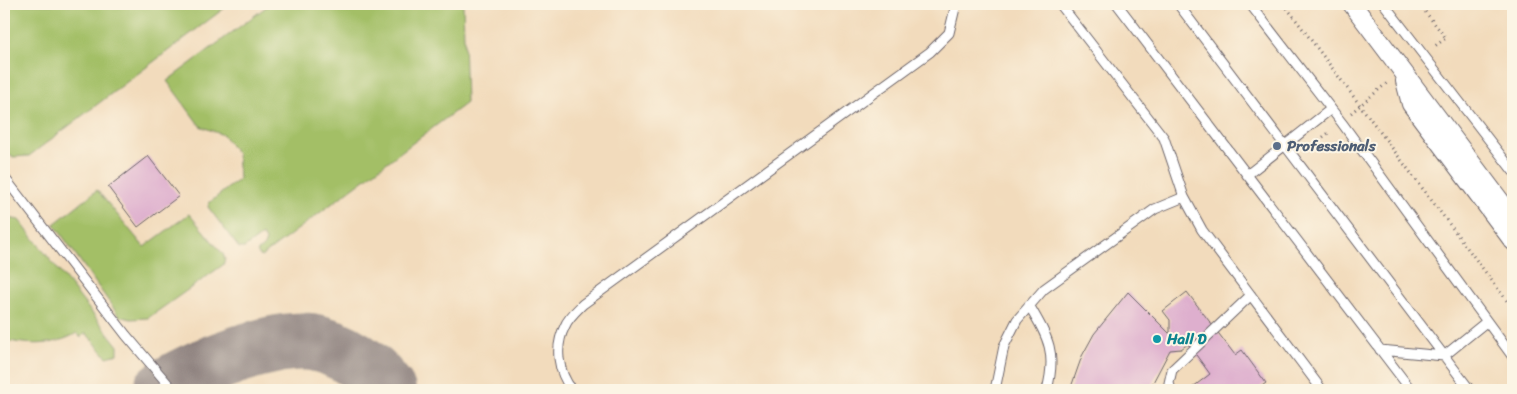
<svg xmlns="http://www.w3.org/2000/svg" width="1517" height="394" viewBox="0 0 1517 394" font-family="Sriracha,sans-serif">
	<rect width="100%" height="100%" fill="#fcf5e5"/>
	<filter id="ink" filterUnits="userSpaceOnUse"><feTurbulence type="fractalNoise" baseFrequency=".02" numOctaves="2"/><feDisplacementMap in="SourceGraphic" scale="10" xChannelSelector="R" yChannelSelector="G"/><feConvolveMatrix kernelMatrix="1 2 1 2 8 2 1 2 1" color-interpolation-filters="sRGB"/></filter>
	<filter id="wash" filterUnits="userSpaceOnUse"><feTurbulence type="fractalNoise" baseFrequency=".0096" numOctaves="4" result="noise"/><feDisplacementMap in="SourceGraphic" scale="20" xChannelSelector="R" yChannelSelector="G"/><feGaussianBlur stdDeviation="1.12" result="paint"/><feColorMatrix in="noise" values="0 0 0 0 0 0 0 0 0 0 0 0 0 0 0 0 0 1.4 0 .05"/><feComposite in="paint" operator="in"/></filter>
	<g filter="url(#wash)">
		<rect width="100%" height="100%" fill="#f2dbbc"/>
		<path fill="#a3bf66" stroke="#627050" d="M 4,4 L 230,4 L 29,156 L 13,157 L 4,153 Z
			M 270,4 L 463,4 L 466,103 L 261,257 L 257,252 L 264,246 L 266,240 L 262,235 L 244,248 L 239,248 L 208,207 L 209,203 L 239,179 L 237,153 L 223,135 L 200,126 L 167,81 Z
			M 97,190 L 144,247 L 189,214 L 223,254 L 225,259 L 223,265 L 148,318 L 131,319 L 119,316 L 54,224 Z
			M 4,217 L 19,220 L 118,346 L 118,354 L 107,357 L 86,333 L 80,337 L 77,333 C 53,347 29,345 4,340 Z"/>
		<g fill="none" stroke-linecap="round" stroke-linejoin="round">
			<path stroke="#8a7e7c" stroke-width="58" d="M 162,390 C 191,368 275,337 311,342 C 342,347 369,366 387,390"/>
		</g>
		<g id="blocks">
			<path fill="#deafce" d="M 148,156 L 179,196 L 138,227 L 108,187 Z
				M 1128,292 L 1170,334 L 1170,320 L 1163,311 L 1187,292 L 1235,355 L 1242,350 L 1266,383 L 1259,388 L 1261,390 L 1195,390 L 1193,387 L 1210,374 L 1188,344 L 1181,349 L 1170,350 L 1149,390 L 1070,390 L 1082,356 L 1094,334 Z"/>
		</g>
	</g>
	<g filter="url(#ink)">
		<use href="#blocks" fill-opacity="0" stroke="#6b6368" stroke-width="1"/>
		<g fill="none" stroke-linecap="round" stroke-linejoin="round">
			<g stroke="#6b6368" stroke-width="11">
				<path id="lane" d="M 1060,4 L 1164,138 L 1184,197 L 1202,230 L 1322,390
					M 1117,4 L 1411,390
					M 1178,4 L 1470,390
					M 1250,4 L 1342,123 L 1513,357
					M 1384,4 L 1513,171
					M 1247,175 L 1331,109
					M 4,177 L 126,335 L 173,390
					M 1029,305 C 1048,338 1057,352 1047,390
					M 1380,350 L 1444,356 L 1486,322
					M 572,390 C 558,372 554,347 565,326 C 568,318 577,310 583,304 L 930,52 L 949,33 L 956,4
					M 995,390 L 1004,346 L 1017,320 L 1044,289 L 1155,209 L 1184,197
					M 1171,390 L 1169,383 L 1172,370 L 1251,295"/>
			</g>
			<g stroke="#6b6368" stroke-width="20">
				<path id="street" d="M 1352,4 L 1513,218
					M 1405,81 L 1411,104 L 1513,241"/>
			</g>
			<path stroke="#6b6368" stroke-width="3" stroke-dasharray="1 4" stroke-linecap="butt" d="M 1284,4 L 1513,309
				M 1419,4 L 1446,38 L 1435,46
				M 1351,113 L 1387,83
				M 1315,143 L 1330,132"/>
			<use href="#lane" stroke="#fff" stroke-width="9"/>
			<use href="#street" stroke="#fff" stroke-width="18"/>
		</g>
	</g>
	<circle fill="#5c6f8a" stroke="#fcf5e5" stroke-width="2" cx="1277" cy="146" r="5"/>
	<circle fill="#0f9aa8" stroke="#fcf5e5" stroke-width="2" cx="1157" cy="339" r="5"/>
	<g text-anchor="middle" stroke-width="4" stroke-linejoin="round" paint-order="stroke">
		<g font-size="15" font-weight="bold" fill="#4e5e75" stroke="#fcf5e5" text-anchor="start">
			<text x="1287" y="151">Professionals</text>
		</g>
		<g font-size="15" font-weight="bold" fill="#0d838f" stroke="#fcf5e5" text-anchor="start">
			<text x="1167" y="344">Hall D</text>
		</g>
	</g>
	<rect width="1517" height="394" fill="none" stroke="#fcf5e5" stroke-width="20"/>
</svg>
